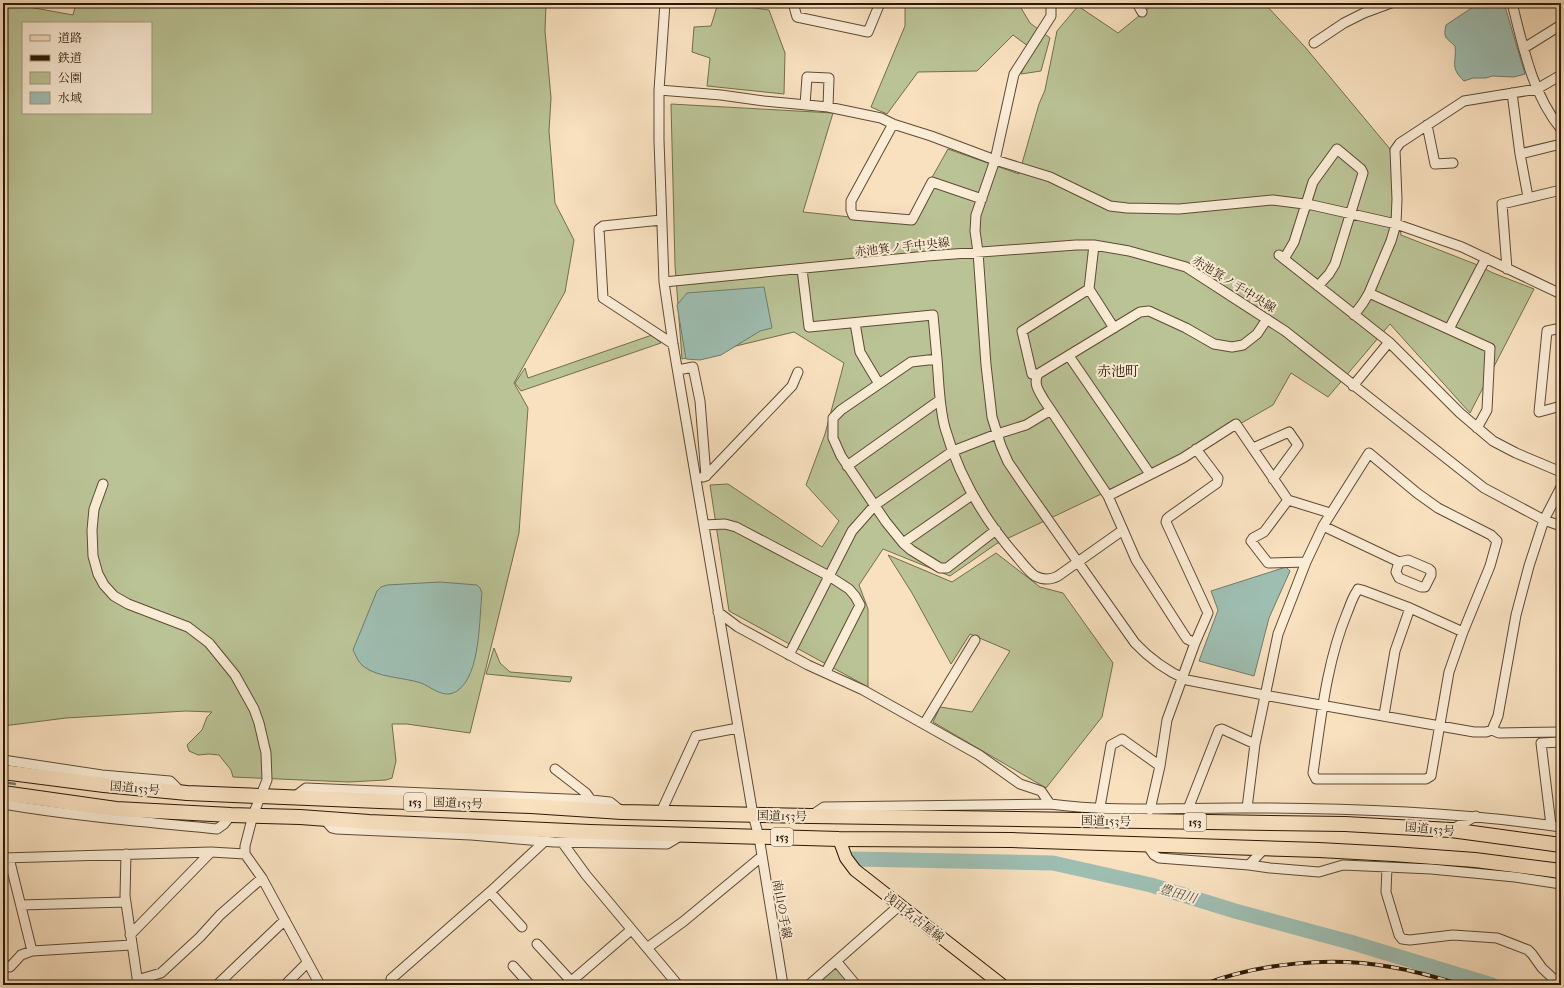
<svg xmlns="http://www.w3.org/2000/svg" width="1564" height="988" viewBox="0 0 1564 988" font-family="'IM FELL French Canon','Noto Serif JP',serif">
	<rect width="100%" height="100%" fill="#f9e1c0"/>
	<filter id="stains"><feTurbulence type="fractalNoise" baseFrequency=".005" numOctaves="4"/><feColorMatrix values="0 0 0 0 .2 0 0 0 0 .09 0 0 0 0 .02 0 0 0 .5 -.17"/></filter>
	<radialGradient id="worn" r=".72"><stop offset=".6" stop-color="#630" stop-opacity="0"/><stop offset="1" stop-color="#630" stop-opacity=".3"/></radialGradient>
	<path fill="#bac396" stroke="#726e4e" fill-rule="evenodd" d="M 3,3 L 20,3 L 29,7 L 73,15 L 76,3 L 546,3 L 545,31 L 551,98 L 549,131 L 555,203 L 574,240 L 565,292 L 514,383 L 528,408 L 519,533 L 470,733 L 407,724 L 392,724 L 396,761 L 392,778 L 386,780 L 349,782 L 233,777 L 231,770 L 219,755 L 209,754 L 198,755 L 189,751 L 187,745 L 202,730 L 207,717 L 212,712 L 186,711 L 66,718 L 3,726 ZM 23,23 L 151,23 L 151,113 L 23,113 Z
		M 718,3 L 769,10 L 785,53 L 784,94 L 707,86 L 710,58 L 692,52 L 694,27 L 711,26 Z
		M 905,3 L 1018,3 L 1030,23 L 1050,38 L 1041,71 L 1021,74 L 1032,49 L 1013,35 L 977,71 L 918,72 L 887,114 L 871,107 L 905,26 Z
		M 1155,3 L 1264,3 L 1305,47 L 1390,149 L 1401,235 L 1475,264 L 1493,273 L 1534,289 L 1470,413 L 1390,324 L 1328,397 L 1291,373 L 1273,405 L 1196,449 L 996,544 L 950,576 L 883,549 L 859,585 L 868,609 L 868,687 L 729,611 L 710,485 L 728,484 L 822,547 L 839,521 L 806,485 L 825,434 L 844,363 L 794,332 L 682,359 L 675,265 L 671,104 L 833,113 L 803,212 L 850,217 L 908,220 L 948,149 L 1019,174 L 1039,104 L 1045,90 L 1057,31 L 1078,6 L 1118,33 Z
		M 652,335 L 661,343 L 521,391 L 515,383 L 525,368 L 528,378 Z
		M 996,553 L 1040,587 L 1063,593 L 1113,663 L 1102,717 L 1046,788 L 933,722 L 940,707 L 972,712 L 1010,651 L 970,634 L 951,664 L 912,593 L 888,555 L 952,582 Z
		M 494,648 L 500,663 L 510,672 L 572,677 L 570,682 L 486,674 Z
		M 834,968 L 838,968 L 852,985 L 814,985 Z"/>
	<path fill="#9ebeb2" stroke="#707c6d" d="M 1479,3 L 1504,3 L 1525,74 L 1514,77 L 1492,76 L 1486,78 L 1473,78 L 1464,81 C 1449,67 1457,62 1455,46 C 1446,37 1443,39 1446,25 Z
		M 764,287 L 772,328 L 760,331 L 721,355 L 700,360 L 686,359 L 677,305 L 687,293 Z
		M 1286,567 L 1290,571 L 1269,618 L 1254,676 L 1199,661 L 1218,610 L 1211,591 Z
		M 440,582 L 477,585 L 480,588 L 482,593 C 479,618 481,675 457,691 C 456,692 451,694 449,694 C 439,695 429,686 421,683 C 403,677 378,678 363,666 C 358,662 356,656 353,650 L 377,591 L 381,587 L 387,585 Z"/>
	<g fill="none" stroke-linecap="round" stroke-linejoin="round">
		<path stroke="#707c6d" stroke-width="2.5" d="M 3,782 L 15,784"/>
		<path stroke="#9ebeb2" stroke-width="15" d="M 854,859 L 1053,863 L 1151,885 L 1235,911 L 1350,942 L 1492,985"/>
		<g stroke="#5e4a34" stroke-width="11">
			<path id="minor" d="M 665,3 L 659,90 L 659,140 L 664,282 L 673,344 L 753,815 L 759,837 L 783,985
				M 793,3 L 797,17 L 868,32 L 880,3
				M 1051,3 L 1051,16 L 1014,74 L 995,160 L 976,215 L 975,231 L 978,252 L 986,365 L 992,417 L 1001,446 L 1008,462 L 1025,487 L 1135,643 C 1150,659 1167,671 1187,680 L 1264,695 L 1474,732 L 1486,732 L 1492,730 L 1499,733 L 1561,732
				M 1137,3 L 1142,12
				M 1512,3 C 1523,46 1532,94 1561,129
				M 1314,43 L 1344,23 L 1364,13 L 1391,3
				M 1524,48 L 1561,25
				M 659,90 L 721,95 L 764,101 L 828,107 L 881,118 L 893,124 L 931,136 L 995,160 L 1050,177 L 1110,206 L 1127,208 L 1179,209 L 1273,200 L 1312,205 L 1396,224 L 1462,247 L 1561,294
				M 1512,93 L 1520,154 L 1528,197
				M 805,105 L 807,77 L 829,78 L 828,107
				M 893,124 L 851,201 L 851,210 L 853,215 L 912,220 L 932,182 L 982,199
				M 1427,125 L 1435,164 L 1453,163
				M 1520,154 L 1561,144
				M 661,220 L 603,226 L 599,229 L 603,298 L 673,344
				M 1094,245 L 1089,289 L 1114,328
				M 1279,255 L 1389,342
				M 1284,259 L 1294,242 L 1313,182 L 1337,149 L 1361,169 L 1363,173 L 1335,264 L 1329,274 L 1318,286
				M 802,269 L 809,327 L 933,315 L 937,359
				M 1507,269 L 1502,204 L 1561,190
				M 664,282 L 927,256 L 1076,245 L 1094,245 L 1129,251 L 1186,267 L 1285,331 L 1484,488 L 1544,520 L 1561,526
				M 1369,293 L 1490,348 L 1487,410 L 1477,428
				M 1354,315 L 1363,303 L 1369,293 L 1391,241 L 1396,224 L 1397,199 L 1395,150 L 1400,143 L 1464,101 L 1537,89 L 1561,75
				M 1267,319 L 1257,334 L 1243,345 L 1232,347 L 1214,344 L 1186,328 L 1149,311 L 1140,312 L 1038,374 C 1033,384 1039,391 1044,400 L 1108,496 L 1183,458 L 1236,424 L 1288,500 L 1330,513
				M 855,323 L 860,352 L 879,384
				M 1561,328 L 1547,331 L 1539,412 L 1561,406
				M 1449,329 L 1486,258
				M 1069,356 L 1150,474
				M 678,370 L 693,367 L 700,401 L 706,476 L 703,477
				M 1038,374 L 1032,374 L 1022,331 L 1089,289
				M 1353,386 L 1389,342 L 1460,413 L 1493,441 L 1516,453 L 1561,472
				M 1253,448 L 1289,432 L 1298,445 L 1273,479
				M 847,466 L 940,400
				M 706,476 L 792,386 L 798,372
				M 103,484 L 94,509 L 92,530 L 93,556 L 98,574 L 104,585 L 114,596 L 128,604 L 188,627 L 209,643 L 235,675 L 254,709 L 259,723 L 266,753 L 267,780 L 253,815 L 245,846 L 245,854 L 262,878 L 320,985
				M 1288,500 L 1264,532 L 1253,538 L 1251,541 L 1268,563 L 1306,562
				M 704,525 L 725,524 L 736,527 L 829,576 L 849,589 L 855,596 L 860,605 L 826,672
				M 1323,526 L 1399,562 L 1408,560 L 1429,569 L 1431,571 L 1431,575 L 1425,587 L 1421,587 L 1399,578 L 1396,572 L 1399,562
				M 996,530 L 947,568 L 940,568 L 911,550 L 903,543 L 886,522 L 841,456 L 833,438 L 833,418 L 841,410 L 911,362 L 937,359 C 939,382 939,406 945,428 C 959,477 985,521 1018,558 C 1023,564 1029,572 1035,576 C 1043,580 1051,580 1058,576 L 1123,530 L 1108,496
				M 1123,530 L 1136,560 L 1183,633 L 1187,639 L 1195,643
				M 903,543 L 972,495
				M 718,612 L 738,627 L 808,665 L 863,690 L 979,755 L 1020,784 L 1041,791 L 1050,804 C 1116,813 1183,807 1249,808 C 1354,808 1458,812 1561,827
				M 789,655 L 852,531 L 875,505 L 953,451 L 997,434 L 1026,425 L 1051,410
				M 1384,715 L 1395,651 L 1410,608
				M 924,724 L 975,640
				M 1492,730 L 1498,716 L 1516,615 L 1529,566 L 1544,520 L 1561,487
				M 3,760 L 102,775 L 170,781 L 181,792
				M 555,769 L 586,793 L 591,800
				M 294,797 L 306,788 L 591,800 L 610,802 L 621,811
				M 3,804 C 74,816 145,822 217,829 L 224,824 L 231,815
				M 1100,807 L 1111,745 L 1122,739 L 1160,766
				M 1247,808 L 1255,744 L 1278,634 L 1306,562 L 1323,526 L 1369,453 L 1417,493 L 1438,508 L 1491,535 L 1497,541 L 1490,566 L 1463,632 L 1449,672 L 1431,776 L 1426,779 L 1316,779 L 1313,773 C 1321,719 1326,664 1347,613 C 1350,606 1352,598 1357,591 L 1358,589 L 1362,590 L 1410,608 L 1463,632
				M 1188,809 L 1219,730 L 1222,729 L 1255,744
				M 1150,810 L 1160,766 L 1167,720 L 1195,643 L 1208,613 L 1166,522 L 1167,519 L 1169,517 L 1217,483 L 1218,478 L 1196,449
				M 661,812 L 696,736 L 738,728
				M 812,815 L 824,807 L 1050,804
				M 324,819 L 332,828 L 336,829 L 471,835 L 554,842 L 667,844 L 682,835
				M 1551,825 L 1541,743 L 1561,742
				M 1451,830 L 1476,816
				M 562,842 L 586,875 L 678,985
				M 1147,845 L 1154,855 L 1159,858 L 1249,865 L 1270,868 L 1319,872 L 1343,865 L 1431,869 L 1515,877 L 1561,884
				M 126,854 L 125,896 L 138,984
				M 3,858 L 211,852 L 245,854
				M 9,858 L 32,951 L 131,945
				M 1249,865 L 1263,850
				M 1387,867 L 1386,892 L 1399,935 L 1402,939 L 1410,940 L 1453,935 L 1497,938 L 1528,950 L 1532,954 L 1542,968 L 1560,985
				M 490,892 L 545,841
				M 21,905 L 126,902
				M 130,935 L 211,852
				M 537,944 L 571,981
				M 647,948 L 684,921 L 761,857
				M 836,961 L 856,985
				M 3,966 L 10,967 L 21,955 L 32,951
				M 513,966 L 530,985
				M 137,980 L 161,973 L 200,937 L 220,915 L 262,878
				M 217,985 L 285,920
				M 285,985 L 307,963
				M 396,985 L 391,979 L 490,892 L 522,927
				M 567,985 L 631,930
				M 809,985 L 900,905"/>
		</g>
		<g stroke="#2b1805" stroke-width="14">
			<path id="major" d="M 839,839 L 846,858 L 855,870 L 1002,985"/>
		</g>
		<g stroke="#2b1805" stroke-width="16">
			<path id="highway" d="M 3,772 L 104,785 L 187,793 L 379,801 L 531,806 L 622,812 L 811,816 L 1345,824 L 1451,830 L 1561,845
				M 3,793 L 116,809 L 231,815 L 300,817 L 369,822 L 590,832 L 839,839 L 1012,840 L 1319,850 L 1393,854 L 1475,860 L 1561,871"/>
		</g>
		<use href="#minor" stroke="#fbecd6" stroke-width="9"/>
		<use href="#major" stroke="#f9e1c0" stroke-width="12"/>
		<use href="#highway" stroke="#f9e1c0" stroke-width="14"/>
		<g stroke="#2b1805" stroke-width="4">
			<path id="rail" d="M 1202,985 C 1259,963 1331,956 1391,967 C 1416,971 1439,978 1462,985"/>
		</g>
		<use href="#rail" stroke="#fbecd6" stroke-width="2.5" stroke-dasharray="8" stroke-linecap="butt"/>
	</g>
	<g text-anchor="middle" stroke-width="4" stroke-linejoin="round" paint-order="stroke">
		<g fill="#fbecd6" stroke="#695844" stroke-width="1">
			<rect x="404" y="793" width="22" height="18" rx="3"/>
			<rect x="1184" y="813" width="22" height="18" rx="3"/>
			<rect x="771" y="828" width="22" height="18" rx="3"/>
		</g>
		<g font-size="11" font-weight="bold" fill="#2b1805">
			<text x="415" y="806">153</text>
			<text x="1195" y="826">153</text>
			<text x="782" y="841">153</text>
		</g>
		<g font-size="12" fill="#2b1805" stroke="#fbecd6">
			<text transform="translate(902 247) rotate(-6)" y="4">赤池箕ノ手中央線</text>
			<text transform="translate(1234 284) rotate(32)" y="4">赤池箕ノ手中央線</text>
			<text transform="translate(135 788) rotate(5)" y="4">国道153号</text>
			<text transform="translate(458 803) rotate(2)" y="4">国道153号</text>
			<text transform="translate(782 816) rotate(1)" y="4">国道153号</text>
			<text transform="translate(1106 821) rotate(1)" y="4">国道153号</text>
			<text transform="translate(1430 829) rotate(5)" y="4">国道153号</text>
			<text transform="translate(782 909) rotate(80)" y="4">南山の手線</text>
			<text transform="translate(914 917) rotate(38)" y="4">浅田名古屋線</text>
		</g>
		<g font-size="13" font-style="italic" fill="#535242" stroke="#fbecd6">
			<text transform="translate(1178 893) rotate(16)" y="5">豊田川</text>
		</g>
		<g font-size="14" fill="#2b1805" stroke="#fbecd6">
			<text x="1118" y="376">赤池町</text>
		</g>
	</g>
	<rect width="1564" height="988" fill="none" stroke="#f9e1c0" stroke-width="16"/>
	<rect x="4" y="4" width="1556" height="980" fill="none" stroke="#2b1805" stroke-width="2"/>
	<rect x="8" y="8" width="1548" height="972" fill="none" stroke="#2b1805"/>
	<rect x="22" y="22" width="130" height="92" fill="#fbecd6" stroke="#a89782"/>
	<rect x="30" y="35" width="20" height="6" fill="#f9e1c0" stroke="#a89782"/>
	<text x="58" y="42" font-size="12" fill="#2b1805">道路</text>
	<rect x="30" y="55" width="20" height="6" fill="#2b1805" stroke="#a89782"/>
	<text x="58" y="62" font-size="12" fill="#2b1805">鉄道</text>
	<rect x="30" y="72" width="20" height="12" fill="#bac396" stroke="#a89782"/>
	<text x="58" y="82" font-size="12" fill="#2b1805">公園</text>
	<rect x="30" y="92" width="20" height="12" fill="#9ebeb2" stroke="#a89782"/>
	<text x="58" y="102" font-size="12" fill="#2b1805">水域</text>
	<rect width="100%" height="100%" filter="url(#stains)"/>
	<rect width="100%" height="100%" fill="url(#worn)"/>
</svg>
